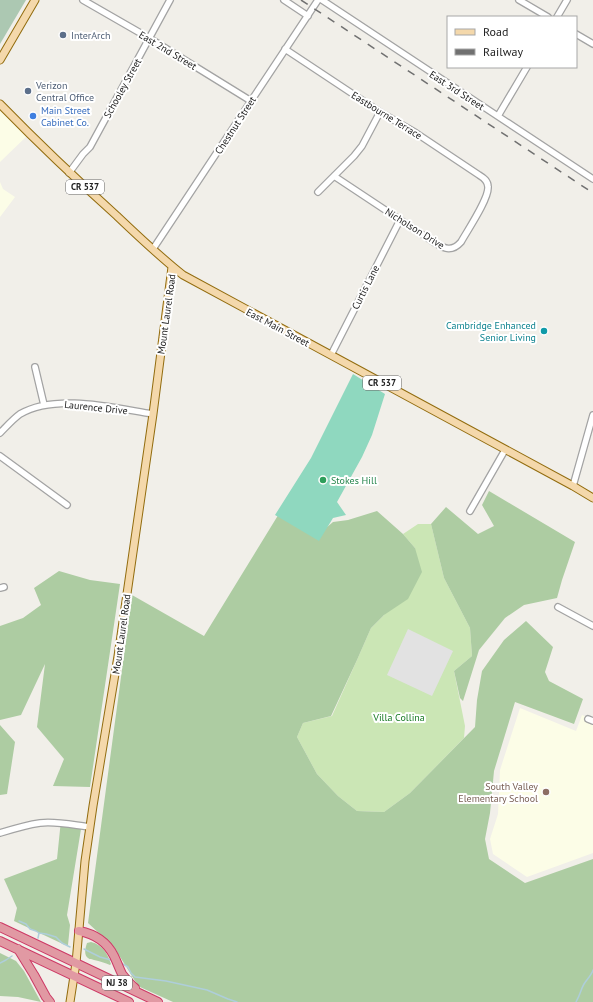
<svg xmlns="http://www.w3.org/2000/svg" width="593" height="1002" viewBox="0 0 593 1002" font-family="'PT Sans',sans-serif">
	<rect width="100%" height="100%" fill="#f1efe9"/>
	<path fill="#fcfde7" d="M 0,104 L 29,134 L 0,162 Z
		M 0,182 L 3,189 L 15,197 L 0,217 Z
		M 520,708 L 576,731 L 582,715 L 593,720 L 593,853 L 527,877 L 493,854 L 490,839 L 498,814 L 500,770 Z"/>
	<path fill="#cbe6b5" d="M 418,524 L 431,524 L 444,578 L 470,628 L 472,656 L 454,671 L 465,726 L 464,738 L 410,793 L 384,812 L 357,811 L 338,796 L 317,774 L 297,737 L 303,723 L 332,716 L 357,660 L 371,628 L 384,615 L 415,548 L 403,534 Z"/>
	<path fill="#adcca2" d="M 489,491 L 575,542 L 562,580 L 557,598 L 524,605 L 505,618 L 479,650 L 463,701 L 460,698 L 454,671 L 472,656 L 470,628 L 444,578 L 431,524 L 446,507 L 478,534 L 494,526 L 482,505 Z
		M 288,499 L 319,534 L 333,522 L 348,520 L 377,511 L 403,534 L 415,548 L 422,572 L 408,599 L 384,615 L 371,628 L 357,660 L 331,716 L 303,723 L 297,737 L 317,774 L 338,796 L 357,811 L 384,812 L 410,793 L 475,727 L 477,700 L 482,671 L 504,640 L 526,621 L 553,647 L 545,672 L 549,681 L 583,699 L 574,724 L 515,702 L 494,771 L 490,813 L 485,839 L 489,859 L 525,883 L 593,859 L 593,1002 L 173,1002 L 140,987 L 135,981 L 114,947 L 88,923 L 132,595 L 204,636 Z
		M 59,571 L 90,580 L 120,584 L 90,787 L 53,786 L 64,759 L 37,727 L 45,664 L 21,715 L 0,720 L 0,626 L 23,618 L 41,605 L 34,588 Z
		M 0,725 L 15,742 L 7,794 L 0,795 Z
		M 61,820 L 82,823 L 67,915 L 70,925 L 68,945 L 65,945 L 14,921 L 17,908 L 4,879 L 57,859 Z
		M 91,942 C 103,945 107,953 111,964 L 110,965 C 105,963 100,961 94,960 C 92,959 90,960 88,958 C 83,955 86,946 87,943 Z
		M 0,953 L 16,961 L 24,971 L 41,1002 L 18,997 L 0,996 Z"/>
	<path fill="#acc8b2" d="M 0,0 L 26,0 L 0,44 Z"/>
	<path fill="#8fd8bf" d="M 353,374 L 385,394 L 372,435 L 362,457 L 337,502 L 346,515 L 333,518 L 319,541 L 275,515 L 311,458 Z"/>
	<path fill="#e2e2e2" d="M 408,629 L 453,651 L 432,696 L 387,675 Z"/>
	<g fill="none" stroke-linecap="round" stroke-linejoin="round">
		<path stroke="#aeceda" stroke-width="1.5" d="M 19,921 L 26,924 L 30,929 L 36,931 L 39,933 L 46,934 L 56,937 L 62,943 L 70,947
			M 38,938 L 39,933
			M 84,949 L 100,957 L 111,960
			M 0,963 L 6,960 L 12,956
			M 121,963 L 128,967 L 131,973 L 135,977 L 166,981 L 207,990 L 228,999 L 237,1002
			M 576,1002 L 577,1000 C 580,995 581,989 584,984 C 587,979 592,975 593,970"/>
		<g stroke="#a3a3a3" stroke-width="8">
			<path id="minor" d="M 83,0 L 149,38 L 251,101
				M 284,0 L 308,16
				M 322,0 L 593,179
				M 519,0 L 548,17
				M 557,17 L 567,0
				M 576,34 L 593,44
				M 285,49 L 380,112 L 416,133 L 479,175 C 484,178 488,181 488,187 C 489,199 467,231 461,242 C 452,252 445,249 435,243 L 334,176
				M 498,116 L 527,67
				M 69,173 L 83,154 L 90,147 L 170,0
				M 318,192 L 354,156 L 362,146 L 380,112
				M 153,249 L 318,0
				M 331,355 L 400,220
				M 35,367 L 44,405
				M 0,433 C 6,427 13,419 20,414 C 56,393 114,408 153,414
				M 0,456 L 67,505
				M 573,486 L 593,415
				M 470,511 L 505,450
				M 0,588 L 4,587
				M 558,607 L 593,626
				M 588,719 L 593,721
				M 0,833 C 13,829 26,825 40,823 C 56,821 73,825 90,827"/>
		</g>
		<g stroke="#926c0e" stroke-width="9">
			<path id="major" d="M 0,60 L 35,0
				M 0,104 C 38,143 77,180 117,216 C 138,236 160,257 183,275 L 573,486 L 593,498
				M 70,1002 L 76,963 L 85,861 L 93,806 L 118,656 L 153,414 L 172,267"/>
		</g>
		<g stroke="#cd3965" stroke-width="10">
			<path id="highway" d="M 0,927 L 158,1002
				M 79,931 C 95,934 107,942 114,956 C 117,962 119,968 122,974 C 126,979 130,984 135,988
				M 0,941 L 129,1002
				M 18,949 L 34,975 L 46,997 L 50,1002"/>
		</g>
		<use href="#minor" stroke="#fff" stroke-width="5.5"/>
		<use href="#major" stroke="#f4d8ab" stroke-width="7"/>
		<use href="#highway" stroke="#e199a3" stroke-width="8"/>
		<path stroke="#707070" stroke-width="1.5" stroke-dasharray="8 8" stroke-linecap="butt" d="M 301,0 L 593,193"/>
	</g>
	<g fill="#5c6f8a" stroke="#fff" stroke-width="1.5">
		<circle cx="63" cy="35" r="4"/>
		<circle cx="28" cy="91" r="4"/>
	</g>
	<circle fill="#3f7fe0" stroke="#fff" stroke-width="1.5" cx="33" cy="116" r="4"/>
	<circle fill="#0f9aa8" stroke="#fff" stroke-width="1.5" cx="544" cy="331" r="4"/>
	<circle fill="#2e9e5b" stroke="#fff" stroke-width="1.5" cx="323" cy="480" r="4"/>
	<circle fill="#8d6e63" stroke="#fff" stroke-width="1.5" cx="546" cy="792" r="4"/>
	<g text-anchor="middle" stroke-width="4" stroke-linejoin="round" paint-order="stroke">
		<g fill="#fff" stroke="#646464" stroke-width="1">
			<rect x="66" y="180" width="38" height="14" rx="3"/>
			<rect x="363" y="376" width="38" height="14" rx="3"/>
			<rect x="102" y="976" width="30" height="14" rx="3"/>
		</g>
		<g font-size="9" font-weight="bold" fill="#222">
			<text x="85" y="190">CR 537</text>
			<text x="382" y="386">CR 537</text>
			<text x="117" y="986">NJ 38</text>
		</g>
		<g font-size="10" fill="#4e5e75" stroke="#fff" text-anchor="start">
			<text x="71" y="39">InterArch</text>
			<text x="36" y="89">Verizon<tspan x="36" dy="12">Central Office</tspan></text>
		</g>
		<g font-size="10" fill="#222" stroke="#fff">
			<text transform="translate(168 50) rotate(31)" y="4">East 2nd Street</text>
			<text transform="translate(122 88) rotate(-61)" y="4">Schooley Street</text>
			<text transform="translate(457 90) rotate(33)" y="4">East 3rd Street</text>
			<text transform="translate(387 115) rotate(32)" y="4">Eastbourne Terrace</text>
			<text transform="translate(235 125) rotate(-57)" y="4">Chestnut Street</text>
			<text transform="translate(415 228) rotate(32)" y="4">Nicholson Drive</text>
			<text transform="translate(365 287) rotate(-63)" y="4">Curtis Lane</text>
			<text transform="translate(166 314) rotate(-82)" y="4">Mount Laurel Road</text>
			<text transform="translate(278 327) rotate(28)" y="4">East Main Street</text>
			<text transform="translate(96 407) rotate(6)" y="4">Laurence Drive</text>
			<text transform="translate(121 634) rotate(-82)" y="4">Mount Laurel Road</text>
		</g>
		<g font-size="10" fill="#366cbe" stroke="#fff" text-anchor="start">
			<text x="41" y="114">Main Street<tspan x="41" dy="12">Cabinet Co.</tspan></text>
		</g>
		<g font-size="10" fill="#0d838f" stroke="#fff" text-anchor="end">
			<text x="536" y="329">Cambridge Enhanced<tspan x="536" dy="12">Senior Living</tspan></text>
		</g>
		<g font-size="10" fill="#27864d" stroke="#fff" text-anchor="start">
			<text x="331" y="484">Stokes Hill</text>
		</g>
		<g font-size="10" fill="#167923" stroke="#fff">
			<text x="399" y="721">Villa Collina</text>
		</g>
		<g font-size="10" fill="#785e54" stroke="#fff" text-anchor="end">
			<text x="538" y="790">South Valley<tspan x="538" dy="12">Elementary School</tspan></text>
		</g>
	</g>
	<rect x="447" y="16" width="130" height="52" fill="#ffffff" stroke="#a7a7a7"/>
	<rect x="455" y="29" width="20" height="6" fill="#f4d8ab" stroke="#a7a7a7"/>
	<text x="483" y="36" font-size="12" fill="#222222">Road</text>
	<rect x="455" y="49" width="20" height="6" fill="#707070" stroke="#a7a7a7"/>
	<text x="483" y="56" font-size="12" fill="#222222">Railway</text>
</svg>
